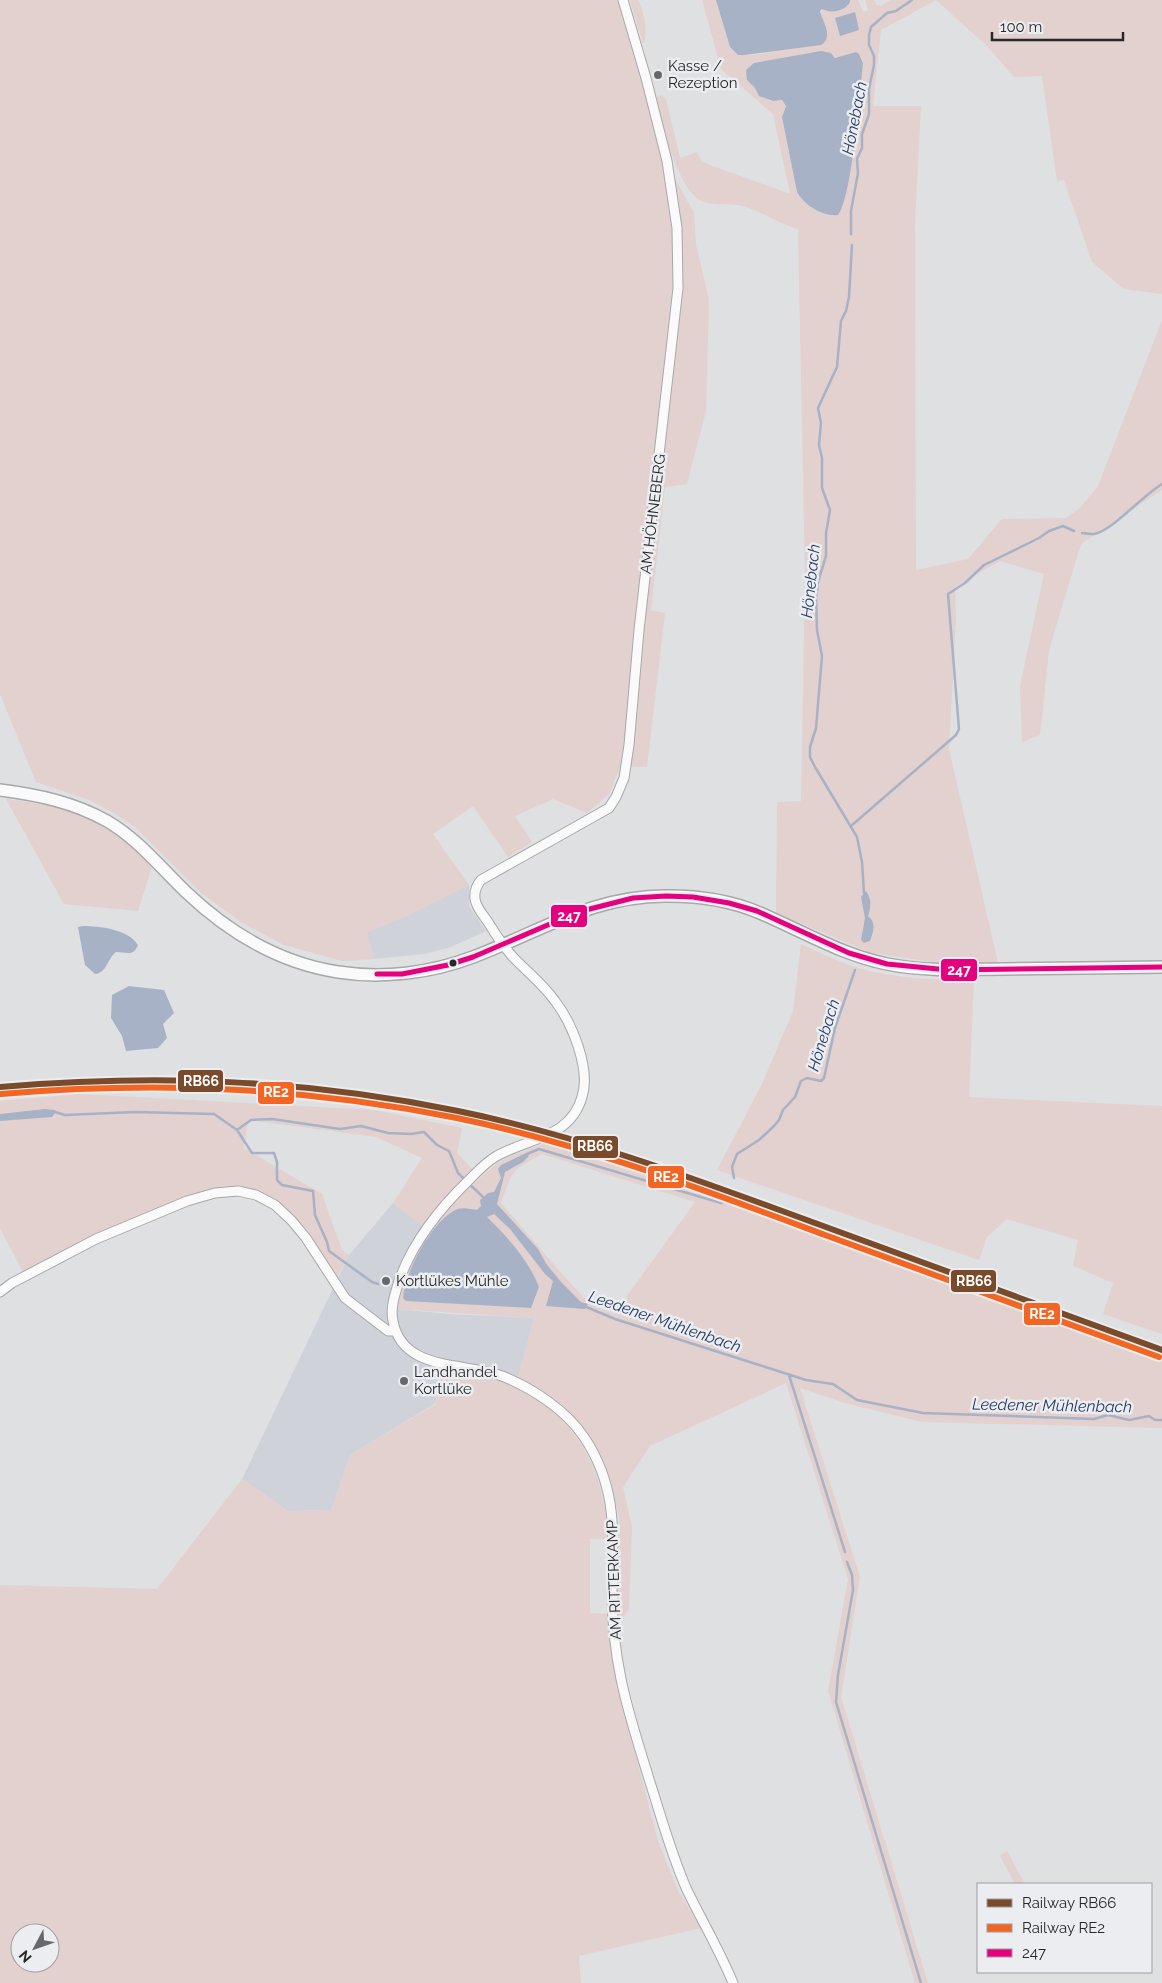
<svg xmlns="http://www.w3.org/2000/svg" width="1162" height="1983" viewBox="0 0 1162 1983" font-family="Raleway,sans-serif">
	<rect width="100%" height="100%" fill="#dfe0e2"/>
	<path fill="#cfd2d9" d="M 469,885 L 469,906 L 486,931 L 451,947 L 425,954 L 374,959 L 367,932 L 405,917 Z
		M 393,1203 L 429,1230 L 396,1309 L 449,1314 L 534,1318 L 518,1378 L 480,1367 L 439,1361 L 436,1403 L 350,1455 L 331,1510 L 288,1511 L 242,1479 L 349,1255 Z"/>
	<path fill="#e2d1ce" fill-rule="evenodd" d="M 0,0 L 619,0 L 642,79 L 661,153 L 694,213 L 696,245 L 709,299 L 706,411 L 687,484 L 665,487 L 651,610 L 665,613 L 647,767 L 633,767 L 618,772 L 609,794 L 587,813 L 553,799 L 515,816 L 532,842 L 508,857 L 473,806 L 433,834 L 469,885 L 405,917 L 367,932 L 374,959 L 342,961 L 284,945 L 241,922 L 200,892 L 135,827 L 114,813 L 89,800 L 36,782 L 0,694 Z
		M 630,0 L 638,0 C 644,13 648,29 644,43 L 643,43 Z
		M 702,0 L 716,0 L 730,47 L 738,55 C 772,56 796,44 827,31 L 821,14 L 822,9 L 850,2 L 850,0 L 858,0 L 863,12 L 868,10 L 865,0 L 874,0 L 877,5 L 881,6 L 891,0 L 1162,0 L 1162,294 L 1124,289 L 1092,262 L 1064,180 L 1057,181 L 1042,76 L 1014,77 L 988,47 L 936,0 L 881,30 L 873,106 L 921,106 L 915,222 L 916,570 L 968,559 L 1002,519 L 1066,518 L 1080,508 L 1098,486 L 1162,320 L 1162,490 L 1081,544 L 1049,650 L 1040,735 L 1022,742 L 1020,686 L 1044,574 L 1000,561 L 955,587 L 956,618 L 949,749 L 998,963 L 940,963 L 872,953 L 776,913 L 777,802 L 801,801 L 805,576 L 798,229 C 780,224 764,213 746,207 C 732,202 717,206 704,202 C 678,193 663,124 656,100 L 657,97 L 661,95 L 666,99 L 680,158 L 697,152 L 702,162 L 790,194 L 773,114 L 721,69 ZM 856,52 L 862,58 L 863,63 L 850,172 L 838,215 C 823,217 804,205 797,192 L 782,117 L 786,105 L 782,100 C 779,100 776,101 773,101 C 764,100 757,91 753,85 L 833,56 L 839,58 Z
		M 6,799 C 29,802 53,805 75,813 C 104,823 131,845 152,866 L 138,911 L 64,904 Z
		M 801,944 C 816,951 831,958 847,964 C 886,979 932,980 974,979 L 969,1097 L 1162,1106 L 1162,1334 L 1103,1314 L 1113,1283 L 1073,1266 L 1078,1240 L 1007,1219 L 987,1237 L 979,1260 L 717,1170 L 762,1084 L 793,1011 Z
		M 80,1094 L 374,1110 L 462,1128 L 457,1153 L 473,1170 L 454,1188 L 422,1226 L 393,1203 L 422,1158 L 376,1137 L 248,1120 L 244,1148 L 322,1194 L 342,1250 L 349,1255 L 335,1281 L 308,1230 L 283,1206 L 257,1190 L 235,1186 L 186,1196 L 84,1241 L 23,1272 L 0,1228 L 0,1101 Z
		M 549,1142 L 700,1193 L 960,1287 L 973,1294 L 977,1293 L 1067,1327 L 1074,1328 L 1157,1358 L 1162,1362 L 1162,1428 L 922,1422 L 845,1403 L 800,1388 L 860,1577 L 841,1697 L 928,1983 L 915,1983 L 828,1691 L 848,1579 L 786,1383 L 650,1446 L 623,1487 L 632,1527 L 629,1609 L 616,1627 L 620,1524 L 612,1484 L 603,1459 L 600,1459 C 579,1417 561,1397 518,1378 L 534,1318 L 396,1309 L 408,1270 L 429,1230 L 463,1194 L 497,1163 L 516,1154 ZM 542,1154 L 695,1202 L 614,1314 L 589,1303 L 563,1275 L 501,1203 C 513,1170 511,1171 542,1154 Z
		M 455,1370 C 480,1373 501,1380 523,1392 C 582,1423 604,1474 609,1539 L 590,1539 L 590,1613 L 608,1614 L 616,1680 L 658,1841 L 678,1891 L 701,1928 L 579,1956 L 581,1983 L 0,1983 L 0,1585 L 157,1589 L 242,1479 L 288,1511 L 331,1510 L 350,1455 L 436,1404 L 439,1379 ZM 20,1933 L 50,1933 L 50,1963 L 20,1963 Z
		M 1007,1851 L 1025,1884 L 1015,1884 L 1000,1856 Z"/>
	<path fill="#a7b2c6" d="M 716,0 L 850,0 L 850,2 C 845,11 831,14 822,9 L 820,11 C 823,23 834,36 821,45 L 744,55 L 738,55 L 730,47 Z
		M 855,12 L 859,30 L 840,36 L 835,18 Z
		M 821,51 L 831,53 L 835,58 L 856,52 L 859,54 L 863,63 C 860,91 852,198 838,215 C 823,217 804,205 797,192 L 782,117 L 786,106 L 782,100 L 773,101 L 759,96 L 755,88 L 747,80 L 746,70 L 754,63 Z
		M 866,891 C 872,899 871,907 868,916 C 877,923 873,932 870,941 L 864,943 L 861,940 L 865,918 L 861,897 Z
		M 83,926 C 99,926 128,929 138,945 C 133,957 127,952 116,952 C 107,959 107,973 95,974 L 85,965 L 78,927 Z
		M 129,986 L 164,990 L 174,1013 L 163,1024 L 167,1038 L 158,1048 L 126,1051 L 122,1036 L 111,1018 L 112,995 Z
		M 45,1109 L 55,1110 L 56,1112 L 52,1117 L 0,1121 L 0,1114 Z
		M 526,1153 L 529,1156 L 523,1162 L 505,1172 L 497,1204 L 538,1249 L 547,1265 L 562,1283 L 581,1302 L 588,1304 L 585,1309 L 546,1306 L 553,1281 L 545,1274 L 510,1229 L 494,1214 L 487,1217 C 509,1239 528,1259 539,1287 L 531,1308 L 406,1301 L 403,1298 C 405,1272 433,1218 458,1209 C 463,1207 472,1209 477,1210 L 481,1206 L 480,1200 L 488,1193 L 494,1192 L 501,1178 L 498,1169 L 501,1165 Z"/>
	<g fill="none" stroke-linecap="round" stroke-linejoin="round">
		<path stroke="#a7b2c6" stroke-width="2.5" d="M 851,234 L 851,211 L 858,173 L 857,159 L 862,148 L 862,134 L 869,114 L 869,89 L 874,65 L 874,56 L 869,45 L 869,35 L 871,27 L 887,13 L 896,11 L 912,0
			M 852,245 L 849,297 L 846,311 L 841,321 L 837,367 L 818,408 L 821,423 L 819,445 L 822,458 L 822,488 L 830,510 L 826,533 L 826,556 L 818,582 L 816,598 L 817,630 L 822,656 L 816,728 L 810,747 L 810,757 L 815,767 L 857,837 L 862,862 L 864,893
			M 1082,533 C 1085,533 1090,534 1094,534 C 1111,532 1144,494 1162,484
			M 851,826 L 956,735 L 959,729 L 948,594 L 965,583 L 984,565 L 1039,538 L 1049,531 L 1063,526 L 1074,531
			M 55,1112 L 65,1115 L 135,1112 L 214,1114 L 237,1130 L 251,1120 L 272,1119 L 340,1129 L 361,1126 L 388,1133 L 411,1134 L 424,1132 L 437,1145 L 449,1151 L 458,1173 L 484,1198
			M 237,1130 L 252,1153 L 274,1153 L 277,1162 L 277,1180 L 282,1185 L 313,1191 L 315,1215 L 327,1242 L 329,1251 L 372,1282 L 378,1284
			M 527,1154 L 539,1149 L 721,1203 L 727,1201
			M 734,1178 L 732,1167 L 737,1154 L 759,1140 L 774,1126 L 779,1120 L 783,1110 L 795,1097 L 801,1081 L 807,1078 L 821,1081 L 824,1078 L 835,1028 L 855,970
			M 584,1306 L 615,1319 L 756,1364 L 806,1380 L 833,1384 L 857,1400 L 923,1413 L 1094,1419 L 1108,1415 L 1129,1420 L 1149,1416 L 1155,1420 L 1162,1420
			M 789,1375 L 845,1552
			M 847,1562 L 852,1575 L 853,1590 L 838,1675 L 836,1702 L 921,1983"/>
		<g stroke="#a7a8a9" stroke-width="11">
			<path id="minor" d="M 623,0 L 646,78 L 667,161 L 677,228 L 678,288 L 639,630 L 629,745 L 624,778 L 616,797 L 609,808 L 481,880 C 476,886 474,891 475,899 C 476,907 483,915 488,922 C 495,934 503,945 512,956 C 526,971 543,984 555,1001 C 572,1023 591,1069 582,1097 C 570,1139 527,1138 495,1157 C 485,1163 477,1172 469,1180 C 439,1209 413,1241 399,1281 C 395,1294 390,1308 393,1321 C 402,1372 465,1362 502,1376 C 532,1388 566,1410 584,1437 C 618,1488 613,1533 612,1590 C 612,1620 615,1650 621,1679 C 628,1713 639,1746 649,1779 C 661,1816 671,1854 687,1890 C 702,1921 720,1951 733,1983
				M 0,1292 L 12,1283 L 96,1239 L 187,1201 L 215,1193 L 238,1191 L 256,1195 L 275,1205 L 292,1221 L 306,1238 L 345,1298 L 388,1331 L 395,1331"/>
		</g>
		<g stroke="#a7a8a9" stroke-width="14">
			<path id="secondary" d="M 0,790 C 38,795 73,802 107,821 C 138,839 161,868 186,892 C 228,932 280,963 338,972 C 383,979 431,973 473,957 C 540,932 593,895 668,896 C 699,896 732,901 760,913 C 802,931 842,955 887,964 C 926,972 967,969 1006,969 C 1058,968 1110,968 1162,967"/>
		</g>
		<use href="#minor" stroke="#fafafb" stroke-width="9"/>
		<use href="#secondary" stroke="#fafafb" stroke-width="11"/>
		<g stroke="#ebedf0" stroke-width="9">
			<path id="bus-1" d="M 377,974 L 402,974 L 448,965 L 473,957 L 578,912 L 633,898 L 666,896 L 693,897 L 729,903 L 757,911 L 849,953 L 887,964 L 948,970 L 1162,967"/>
		</g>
		<use href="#bus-1" stroke="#e5007d" stroke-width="5"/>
		<g stroke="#ebedf0" stroke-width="10">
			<path id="rail-1" d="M 0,1087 C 157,1074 303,1079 458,1111 C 576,1135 690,1177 804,1219 C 923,1263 1043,1306 1162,1350"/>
		</g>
		<g stroke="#ebedf0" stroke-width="10">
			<path id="rail-2" d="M 1,1094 C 156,1081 304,1087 457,1118 C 583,1144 704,1190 825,1235 C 936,1276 1048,1316 1159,1357"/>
		</g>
		<use href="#rail-1" stroke="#7a4b2a" stroke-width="6"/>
		<use href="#rail-2" stroke="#f26522" stroke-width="6"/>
	</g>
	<g fill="#67686a" stroke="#ebedf0" stroke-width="2">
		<circle cx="658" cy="75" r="5"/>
		<circle cx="386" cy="1281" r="5"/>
		<circle cx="404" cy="1381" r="5"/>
	</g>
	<circle fill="#272829" stroke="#ebedf0" stroke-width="2" cx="453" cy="963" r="4.5"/>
	<g text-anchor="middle" stroke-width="5" stroke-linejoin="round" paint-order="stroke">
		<g font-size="15" fill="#272829" stroke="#ebedf0" text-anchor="start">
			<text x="668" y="71">Kasse /<tspan x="668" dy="17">Rezeption</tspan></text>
			<text x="396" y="1286">Kortlükes Mühle</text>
			<text x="414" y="1377">Landhandel<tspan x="414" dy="17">Kortlüke</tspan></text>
		</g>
		<g font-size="15" fill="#272829" stroke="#ebedf0">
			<text transform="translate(653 514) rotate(-83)" y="5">AM HÖHNEBERG</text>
			<text transform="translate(614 1580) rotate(-92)" y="5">AM RITTERKAMP</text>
		</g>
		<g font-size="16" font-style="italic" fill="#273c64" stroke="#ebedf0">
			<text transform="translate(854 118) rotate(-79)" y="6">Hönebach</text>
			<text transform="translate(810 581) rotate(-84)" y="6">Hönebach</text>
			<text transform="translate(823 1035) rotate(-73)" y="6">Hönebach</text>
			<text transform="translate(665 1321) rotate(19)" y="6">Leedener Mühlenbach</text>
			<text transform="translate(1052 1405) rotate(1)" y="6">Leedener Mühlenbach</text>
		</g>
	</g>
	<g stroke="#ebedf0" stroke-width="2">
		<rect x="550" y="904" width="38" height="24" rx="5" fill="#e5007d"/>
		<rect x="940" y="958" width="38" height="24" rx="5" fill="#e5007d"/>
		<rect x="177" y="1069" width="47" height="24" rx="5" fill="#7a4b2a"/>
		<rect x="257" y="1081" width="38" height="24" rx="5" fill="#f26522"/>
		<rect x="572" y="1135" width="47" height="24" rx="5" fill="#7a4b2a"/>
		<rect x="647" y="1165" width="38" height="24" rx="5" fill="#f26522"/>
		<rect x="950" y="1269" width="47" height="24" rx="5" fill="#7a4b2a"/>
		<rect x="1023" y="1302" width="38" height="24" rx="5" fill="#f26522"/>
	</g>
	<g font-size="14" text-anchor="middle" font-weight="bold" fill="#fff">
		<text x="569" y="921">247</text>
		<text x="959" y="975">247</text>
		<text x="201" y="1086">RB66</text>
		<text x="276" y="1097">RE2</text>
		<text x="595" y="1151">RB66</text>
		<text x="666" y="1182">RE2</text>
		<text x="974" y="1286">RB66</text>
		<text x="1042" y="1319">RE2</text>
	</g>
	<rect x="977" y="1883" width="175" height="90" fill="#ebedf0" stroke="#9d9ea0"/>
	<rect x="987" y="1899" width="25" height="8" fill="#7a4b2a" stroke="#9d9ea0"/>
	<text x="1022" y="1908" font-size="15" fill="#272829">Railway RB66</text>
	<rect x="987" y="1924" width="25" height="8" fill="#f26522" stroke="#9d9ea0"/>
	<text x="1022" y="1933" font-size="15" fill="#272829">Railway RE2</text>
	<rect x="987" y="1949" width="25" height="8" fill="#e5007d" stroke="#9d9ea0"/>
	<text x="1022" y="1958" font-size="15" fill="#272829">247</text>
	<g transform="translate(35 1948) rotate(229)"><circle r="24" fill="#ebedf0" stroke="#9d9ea0"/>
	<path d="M0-4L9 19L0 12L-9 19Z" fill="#67686a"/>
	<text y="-8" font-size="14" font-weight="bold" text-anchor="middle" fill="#272829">N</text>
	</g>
	<path d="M992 32v8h131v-8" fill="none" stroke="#272829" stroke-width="2.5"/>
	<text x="1000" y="32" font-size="15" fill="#272829" stroke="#ebedf0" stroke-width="4" paint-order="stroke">100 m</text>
</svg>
